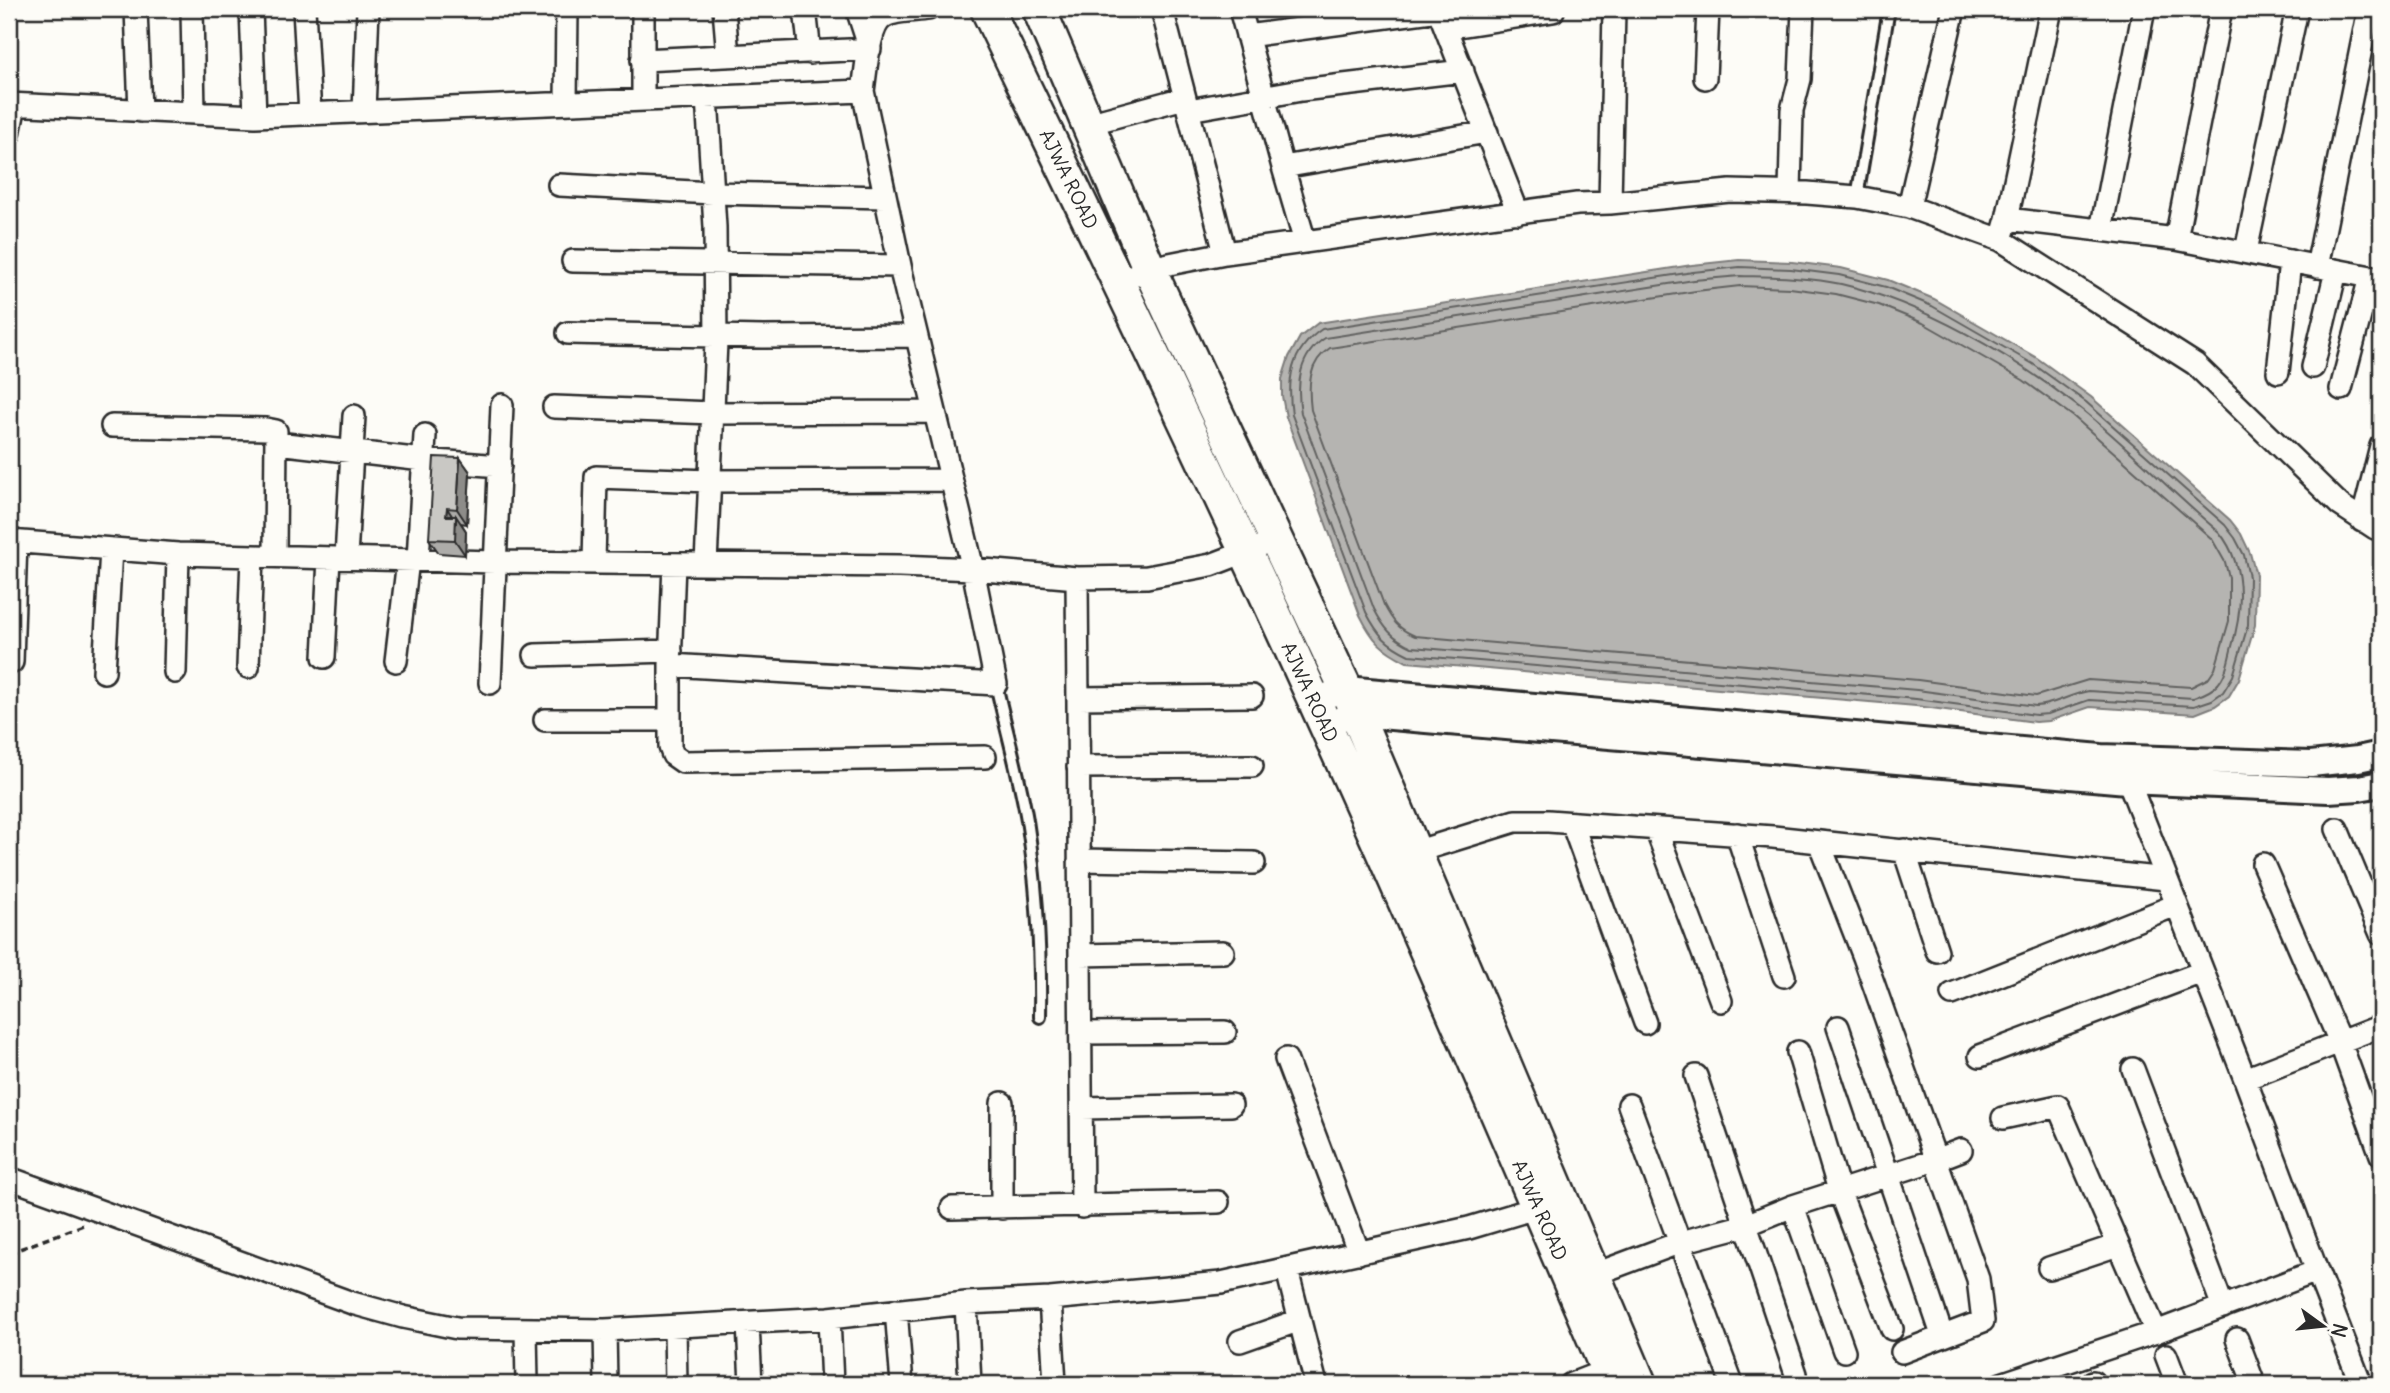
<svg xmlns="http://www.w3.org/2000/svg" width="2390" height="1393" viewBox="0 0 2390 1393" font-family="Delius,sans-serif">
	<rect width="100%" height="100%" fill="#fdfcf7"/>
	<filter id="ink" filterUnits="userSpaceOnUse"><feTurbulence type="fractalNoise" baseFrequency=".0143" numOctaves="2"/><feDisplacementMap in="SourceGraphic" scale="14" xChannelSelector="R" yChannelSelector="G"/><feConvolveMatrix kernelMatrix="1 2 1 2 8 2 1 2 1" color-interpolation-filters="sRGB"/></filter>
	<g filter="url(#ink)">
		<path fill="#b5b4b1" stroke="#7e7d7b" stroke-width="2" d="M 1739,260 L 1792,262 L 1841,268 L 1888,280 L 1934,299 L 2037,358 L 2091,397 L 2230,520 L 2241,534 L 2250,553 L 2256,575 L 2255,625 L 2239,679 L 2229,696 L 2215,706 L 2195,714 L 2090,707 L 2049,721 L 2035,722 L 1916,706 L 1407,662 C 1381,649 1373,641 1360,615 L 1286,417 L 1282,396 L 1282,379 L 1289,357 L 1300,337 L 1318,323 L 1692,265 Z"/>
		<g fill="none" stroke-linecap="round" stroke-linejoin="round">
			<path stroke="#626261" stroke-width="2" d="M 1740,267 L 1791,269 L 1839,275 L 1886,287 L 1932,306 L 2033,364 L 2086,402 L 2225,525 L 2235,538 L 2244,555 L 2249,577 L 2248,625 L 2233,676 L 2223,692 L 2212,700 L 2194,706 L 2089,700 L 2048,714 L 2036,715 L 1916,699 L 1409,655 C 1386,644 1378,635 1366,612 L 1292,415 C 1287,380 1290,351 1322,329 L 1693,272 Z
				M 1740,276 C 1773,277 1808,277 1841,284 C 1923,303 2013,356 2080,408 C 2128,446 2171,492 2219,532 C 2247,566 2243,610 2231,650 C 2228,662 2226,676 2217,685 C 2211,692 2201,695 2193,698 L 2089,691 C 2070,694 2054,705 2036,706 L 1917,690 L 1412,647 C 1392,638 1384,628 1374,609 L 1301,413 C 1296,383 1299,355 1325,338 L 1694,280 Z
				M 1740,286 L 1790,288 L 1836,294 L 1879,305 L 1923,323 L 2023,380 L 2074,417 L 2212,539 L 2225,562 L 2229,578 L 2229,621 L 2215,669 L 2209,678 L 2191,687 L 2088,680 L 2036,696 L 1918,680 L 1415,636 C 1398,629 1392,620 1384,605 L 1311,410 C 1308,386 1308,362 1330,348 L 1696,291 Z"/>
			<g stroke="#2b2b2b" stroke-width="16">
				<path id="service" d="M 1857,197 L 1889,9
					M 996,684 C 1006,729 1019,774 1027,820 C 1037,885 1041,951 1040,1017"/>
			</g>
			<g stroke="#2b2b2b" stroke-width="26">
				<path id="minor" d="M 136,9 L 140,111
					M 192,9 L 194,113
					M 251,9 L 255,116
					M 304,9 L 310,114
					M 643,9 L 643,99
					M 724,9 L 728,56
					M 805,9 L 810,53
					M 1162,9 L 1225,253
					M 1240,9 L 1283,167 L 1487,132
					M 1438,9 L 1518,213
					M 1446,28 L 1553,11
					M 1247,36 L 1439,10
					M 642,60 L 870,49 L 857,9
					M 1705,78 L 1708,9
					M 566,102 L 567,9
					M 9,104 L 255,116 L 863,91 C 866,73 868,26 884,17 C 894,10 915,11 928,9
					M 1189,110 L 1301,90 L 1463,71
					M 364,111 L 368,9
					M 1088,124 L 1184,98
					M 9,134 L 15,105
					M 1283,167 L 1305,242
					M 559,185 L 713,193 L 885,197
					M 1790,192 L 1792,110 L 1800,79 L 1803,9
					M 1610,203 L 1614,9
					M 1909,207 L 1954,9
					M 2007,219 L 2051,9
					M 2101,230 L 2144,9
					M 2176,239 L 2221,9
					M 2001,240 L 2007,219 L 2176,239 L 2381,279
					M 2246,251 L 2297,9
					M 573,261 L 900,266
					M 2317,267 L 2369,9
					M 1119,282 L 1149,268 L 1225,253 L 1577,204 L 1610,203 L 1730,191 L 1807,193 L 1857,197 L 1909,207 L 2001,240 L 2195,364 L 2340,505 L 2375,528 L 2381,530
					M 568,333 L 763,337 L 916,336
					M 2313,367 L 2336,271
					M 2278,372 L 2290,261
					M 2341,389 L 2370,277
					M 554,407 L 713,413 L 935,412
					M 112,426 L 266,429 L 276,431 L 275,556
					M 277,443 L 423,460 L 500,466
					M 2362,521 L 2381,446
					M 9,541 L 178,554 L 495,562 L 899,566 L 973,569 L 1077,578 L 1147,577 L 1211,565 L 1258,547
					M 346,558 L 354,416
					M 418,560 L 425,435
					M 594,563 L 596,477 L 710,481 L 951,480
					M 674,564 L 670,665 L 670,747 L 673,755 L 683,762 L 985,757
					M 706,564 L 716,342 L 715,227 L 707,97
					M 1077,578 L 1082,1207
					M 535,655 L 671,651
					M 324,657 L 329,558
					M 396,661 L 408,560
					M 12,662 L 16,541
					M 670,665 L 996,684 L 973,569 L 902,275 L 863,91
					M 248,667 L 252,556
					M 104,672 L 111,549
					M 175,672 L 178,554
					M 490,683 L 502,405
					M 1078,698 L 1252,696
					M 545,720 L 670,720
					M 1078,767 L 1252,766
					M 2123,767 L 2245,1079 L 2317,1271
					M 1572,823 L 1645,1023
					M 1656,829 L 1721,1001
					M 2337,829 L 2381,934
					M 1737,834 L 1784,976
					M 1819,842 L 1864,957 L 1978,1279 L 1983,1321 L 1902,1352
					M 1904,850 L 1937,951
					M 1402,856 L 1515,821 L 1548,821 L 1773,837 L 2166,879
					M 1079,860 L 1254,863
					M 2263,864 L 2340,1042 L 2381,1155
					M 1080,955 L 1223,952
					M 1952,994 L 2176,905
					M 1838,1027 L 1940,1329
					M 1081,1033 L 1225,1032
					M 1798,1052 L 1839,1190 L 1892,1329
					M 1980,1056 L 2202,972
					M 1286,1059 L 1359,1253
					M 2133,1069 L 2223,1307
					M 1696,1076 L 1796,1374
					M 2245,1079 L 2381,1026
					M 1002,1103 L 1002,1208
					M 1629,1105 L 1732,1384
					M 1082,1108 L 1231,1105
					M 2003,1118 L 2058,1106 L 2156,1332
					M 9,1178 L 352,1303 L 403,1317 L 457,1328 L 605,1330 L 829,1318 L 966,1303 L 1050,1299 L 1221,1283 L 1469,1228 L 1539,1207
					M 1793,1206 L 1844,1351
					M 952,1208 L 1218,1202
					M 2049,1268 L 2118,1245
					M 1287,1270 L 1316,1384
					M 1582,1279 L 1681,1242 L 1746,1225 L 1793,1206 L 1935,1160 L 1961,1150
					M 1050,1299 L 1055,1384
					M 966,1303 L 970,1384
					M 896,1310 L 902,1384
					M 829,1318 L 832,1384
					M 748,1324 L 751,1384
					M 675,1327 L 676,1384
					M 526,1329 L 527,1384
					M 605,1330 L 606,1384
					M 2237,1339 L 2254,1384
					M 1240,1341 L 1300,1320
					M 2166,1355 L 2177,1384
					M 2093,1382 L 2094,1384
					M 1571,1384 L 1607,1370
					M 2001,1384 L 2156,1332 L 2317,1271 L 2361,1384"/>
			</g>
			<g stroke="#2b2b2b" stroke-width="30">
				<path id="tertiary" d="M 1314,700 L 1346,689 L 2101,757 L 2311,764 L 2358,759 L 2381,754
					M 1343,718 L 1357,714 L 2127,781 L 2328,790 L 2359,788 L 2381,784"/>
			</g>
			<g stroke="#2b2b2b" stroke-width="37">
				<path id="primary" d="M 987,9 C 1098,239 1209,469 1315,702 C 1418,928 1516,1156 1613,1384
					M 1039,9 L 1149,268 L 1346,689 L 1640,1384"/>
			</g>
			<path stroke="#2b2b2b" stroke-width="3.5" stroke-dasharray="7 5" stroke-linecap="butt" d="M 9,1253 L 83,1225"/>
			<use href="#service" stroke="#fdfcf7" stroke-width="10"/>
			<use href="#minor" stroke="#fdfcf7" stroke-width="21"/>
			<use href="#tertiary" stroke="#fdfcf7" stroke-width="24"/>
			<use href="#primary" stroke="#fdfcf7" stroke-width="32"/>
		</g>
		<path fill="#adaca9" stroke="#2b2b2b" stroke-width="2" d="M 460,458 L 470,472 L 467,524 L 461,523 L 466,531 L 465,555 L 439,553 L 429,539 Z"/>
		<path fill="#8d8c89" stroke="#2b2b2b" stroke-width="2" d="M 460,458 L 470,472 L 467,524 L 457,509 Z
			M 447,508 L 456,522 L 456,516 L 466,531 L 465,555 L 455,540 L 446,516 Z"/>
		<path fill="#c9c8c4" stroke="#2b2b2b" stroke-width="2" d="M 434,457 L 460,458 L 457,509 L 447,508 L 446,516 L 456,516 L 455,540 L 429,539 Z"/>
	</g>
	<g text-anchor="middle" stroke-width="6" stroke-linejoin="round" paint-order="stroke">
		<g font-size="19" fill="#2b2b2b" stroke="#fdfcf7">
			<text transform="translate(1069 179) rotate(64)" y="7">AJWA ROAD</text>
			<text transform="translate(1310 692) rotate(65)" y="7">AJWA ROAD</text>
			<text transform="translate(1540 1210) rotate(66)" y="7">AJWA ROAD</text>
		</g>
	</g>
	<rect width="2390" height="1393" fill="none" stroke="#fdfcf7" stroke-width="35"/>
	<rect x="18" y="18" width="2355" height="1358" fill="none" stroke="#2b2b2b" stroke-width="2.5" filter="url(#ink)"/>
	<g transform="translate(2323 1326) rotate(105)" stroke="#fdfcf7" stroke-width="5" paint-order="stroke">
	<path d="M0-5L12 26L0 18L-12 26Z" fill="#2b2b2b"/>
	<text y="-10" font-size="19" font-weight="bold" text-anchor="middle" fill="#2b2b2b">N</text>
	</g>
</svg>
